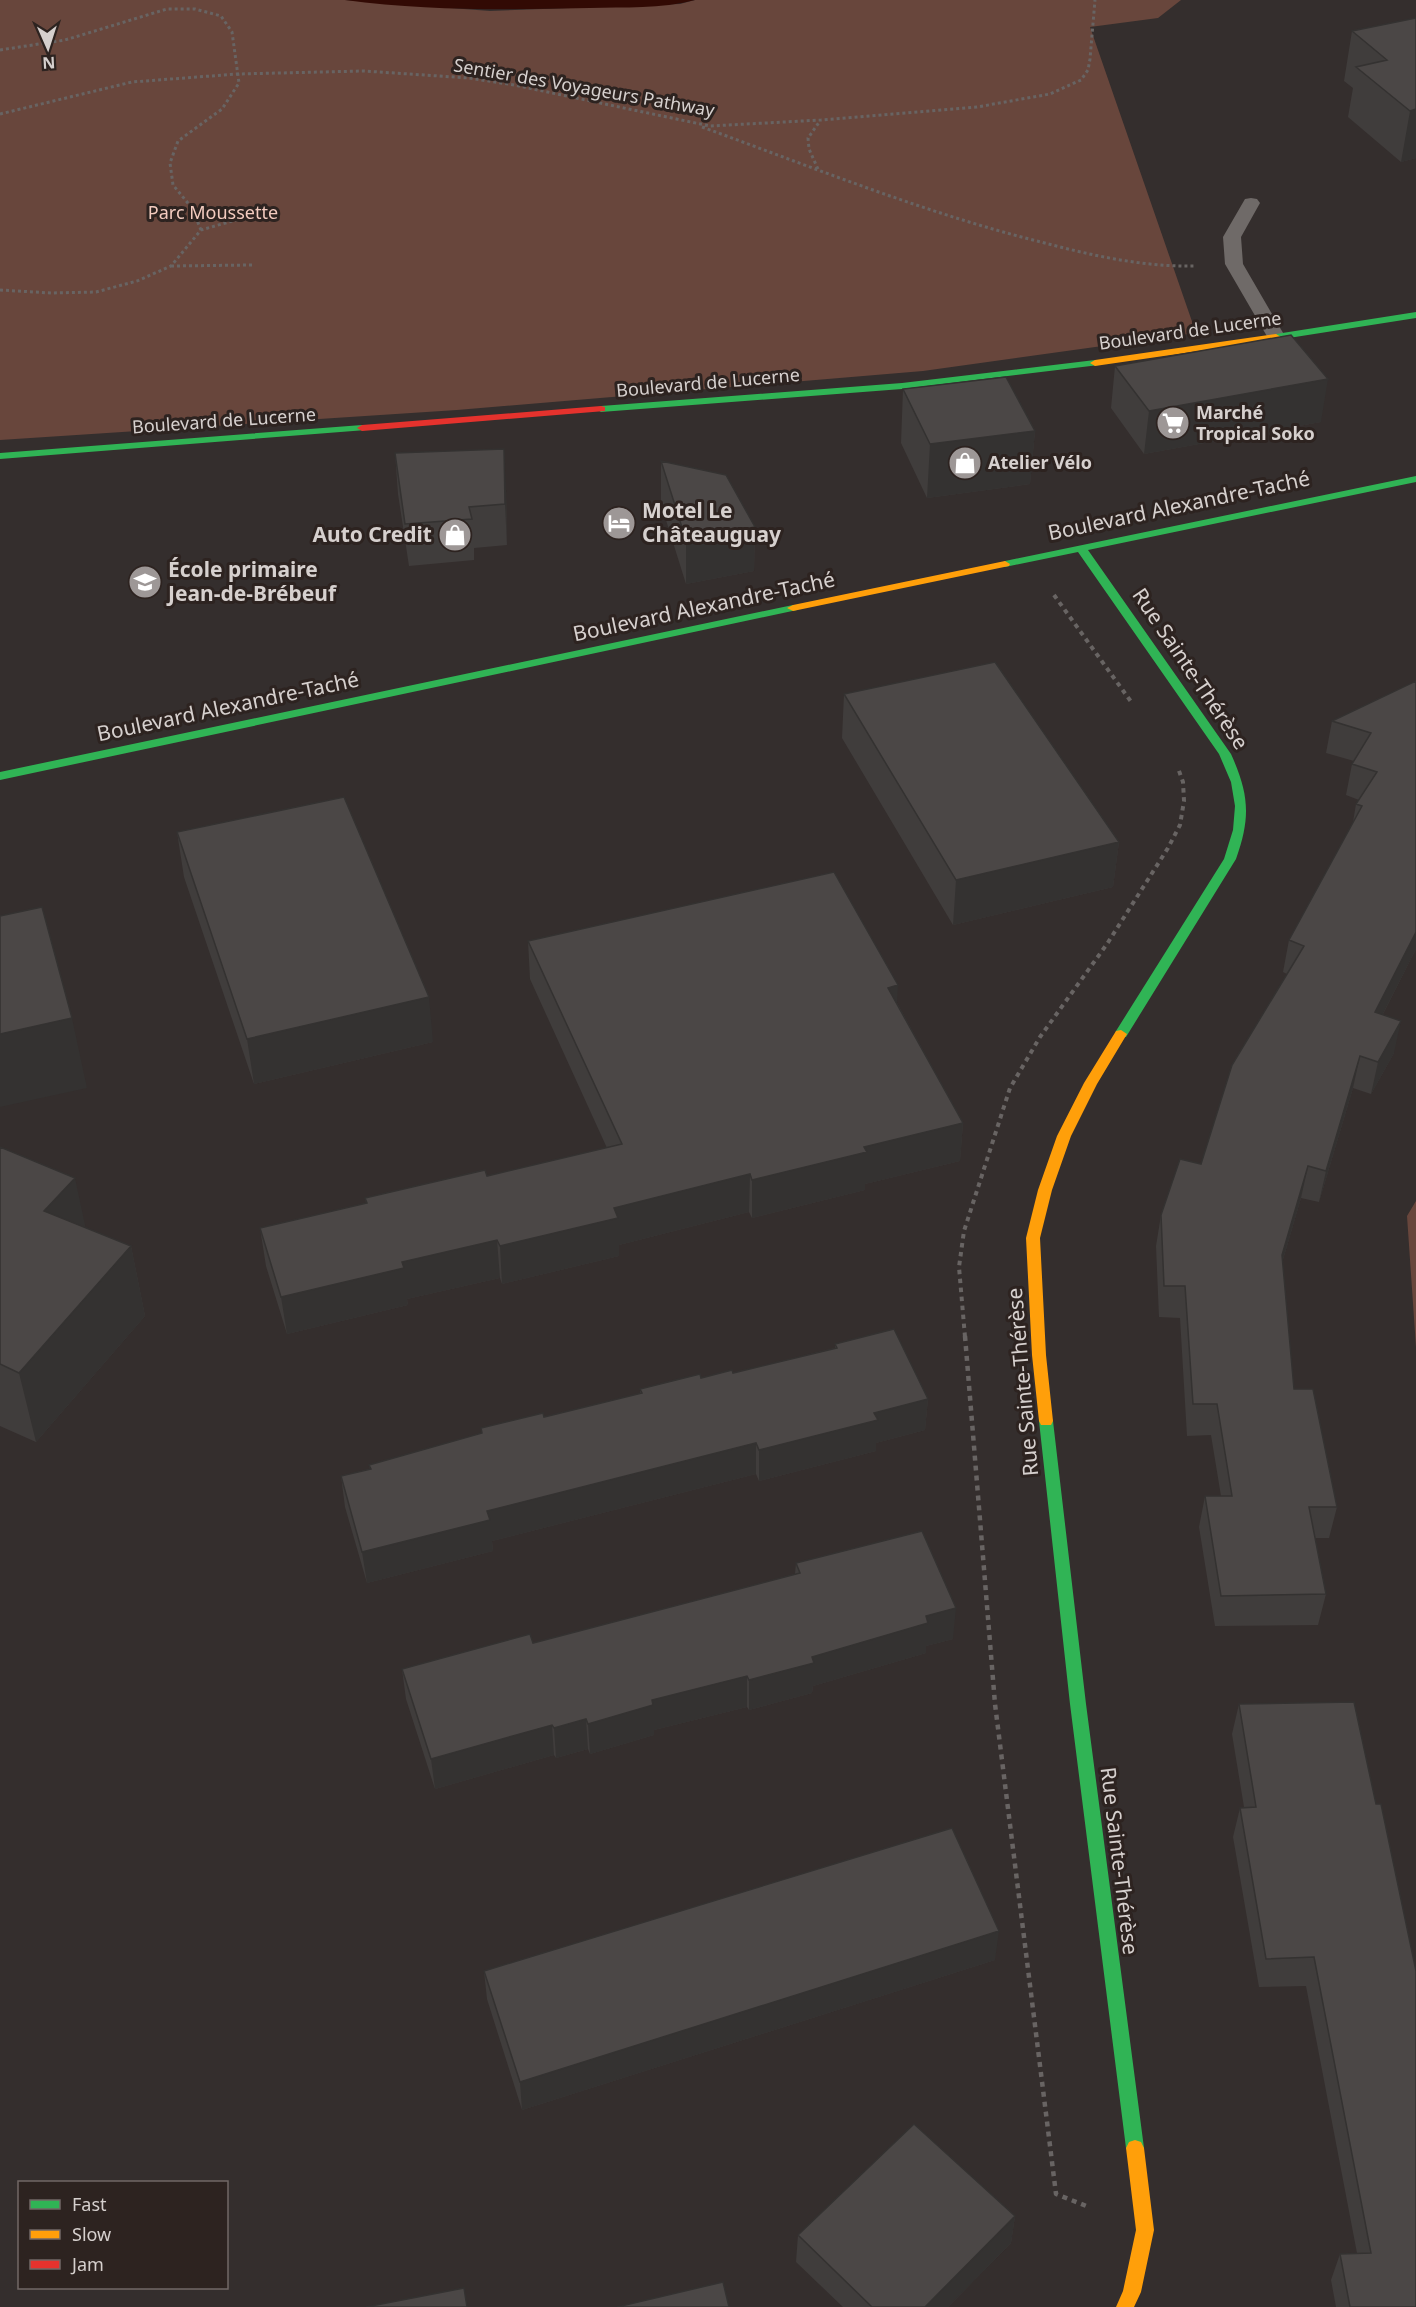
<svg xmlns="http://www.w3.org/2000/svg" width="1416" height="2307" viewBox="0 0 1416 2307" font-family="'Noto Sans',sans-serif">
	<rect width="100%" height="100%" fill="#342e2d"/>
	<path fill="#68463c" d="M 0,0 L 345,0 L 490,11 L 680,4 L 695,0 L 1181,0 L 1158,18 L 1090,27 L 1196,333 L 923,371 L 457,410 L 0,440 Z
		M 1416,1201 L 1416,1347 L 1407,1216 Z"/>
	<path fill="#320a04" d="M 345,0 L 695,0 C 661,9 624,7 589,8 C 508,10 426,11 345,0 Z"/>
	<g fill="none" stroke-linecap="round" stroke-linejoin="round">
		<path stroke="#686463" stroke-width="3" stroke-dasharray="3 3" stroke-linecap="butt" d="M 0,50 L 65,40 L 167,9 L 195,9 L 221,16 L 232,32 L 239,83 L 222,109 L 178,141 L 170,163 L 173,185 L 192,208 L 201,230
			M 0,114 L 132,82 L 237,74 L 364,71 L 469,78 L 514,85 L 710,126 L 821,120 L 977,107 L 1050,94 L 1081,80 L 1088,70 L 1090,59 L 1095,0
			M 702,127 C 812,167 920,211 1033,240 C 1086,254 1139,267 1194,266
			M 818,169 L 809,149 L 808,138 L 820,121
			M 171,266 L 252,265
			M 0,290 L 51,293 L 96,292 L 137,281 L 171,266 L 201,230 L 267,211"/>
		<path stroke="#686463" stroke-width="4" stroke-dasharray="4.5 4.5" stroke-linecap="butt" d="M 1054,595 L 1132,703
			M 965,1337 L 959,1267 L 964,1231 L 1010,1088 L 1040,1037 L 1107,944 L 1168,848 L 1180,825 L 1184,801 L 1183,782 L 1178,768"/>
		<path stroke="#686463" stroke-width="4.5" stroke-dasharray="5 5" stroke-linecap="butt" d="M 965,1336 L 995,1704 L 1056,2194 L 1089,2207"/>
		<path fill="#6f6a68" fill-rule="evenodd" d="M 1251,198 L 1257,199 L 1260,203 L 1241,237 L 1243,264 L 1286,338 L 1284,342 L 1270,342 L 1268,338 L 1225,264 L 1223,237 L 1245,199 Z"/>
		<path fill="#30b455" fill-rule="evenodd" d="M 1416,312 L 1416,318 L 1276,340 L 1271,337 L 1276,334 Z
			M 1095,360 L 1099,361 L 1099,365 L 902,389 L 601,412 L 596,409 L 601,406 L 902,383 Z
			M 362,425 L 367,428 L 366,430 L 0,459 L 0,453 Z
			M 1416,476 L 1416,482 L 1088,550 L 1231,754 C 1249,794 1251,817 1236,859 L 1126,1037 L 1116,1037 L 1115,1034 L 1116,1031 L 1224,859 L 1233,830 L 1235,806 L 1231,782 L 1219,754 L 1078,552 L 1005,567 L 1000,564 L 1005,561 Z
			M 793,605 L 797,606 L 797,610 L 0,780 L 0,772 Z
			M 1046,1415 L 1051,1417 L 1053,1421 L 1086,1704 L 1144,2148 L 1141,2154 L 1135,2156 L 1129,2154 L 1126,2148 L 1070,1704 L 1039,1421 L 1041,1417 Z"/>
		<path fill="#ff9f0a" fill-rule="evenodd" d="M 1276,334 L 1281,337 L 1280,339 L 1095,366 L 1090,363 L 1095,360 Z
			M 1005,561 L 1010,564 L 1009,566 L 793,611 L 787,608 L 793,605 Z
			M 1121,1030 L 1127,1034 L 1097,1084 L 1071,1136 L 1052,1190 L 1040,1238 L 1046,1355 L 1053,1421 L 1051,1425 L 1041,1425 L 1039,1421 L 1032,1355 L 1026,1238 L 1038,1190 L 1057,1136 L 1084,1083 L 1116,1031 Z
			M 1135,2140 L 1141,2142 L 1144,2148 L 1154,2230 L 1141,2292 L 1134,2307 L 1116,2307 L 1123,2291 L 1136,2230 L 1126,2148 L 1129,2142 Z"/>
		<path fill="#e5322d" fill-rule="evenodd" d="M 601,406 L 605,407 L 605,411 L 362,431 L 357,428 L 362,425 Z"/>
	</g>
	<path fill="#403d3c" d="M 1416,18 L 1416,158 L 1401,162 L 1348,117 L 1353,88 L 1344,81 L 1352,31 Z
		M 1115,366 L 1321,422 L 1144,454 L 1111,408 Z
		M 903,389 L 1035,431 L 1030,484 L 927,498 L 901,443 Z
		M 395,453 L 506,490 L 507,545 L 474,548 L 474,560 L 409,566 L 398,494 Z
		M 661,461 L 755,527 L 754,571 L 686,584 L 661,504 Z
		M 1416,681 L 1416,949 L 1383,1014 L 1394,1053 L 1371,1094 L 1353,1088 L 1319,1202 L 1301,1198 L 1282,1263 L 1294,1389 L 1337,1507 L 1329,1538 L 1315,1538 L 1326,1594 L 1318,1625 L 1215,1626 L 1199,1527 L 1205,1496 L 1221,1496 L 1211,1435 L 1187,1436 L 1180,1318 L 1159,1317 L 1156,1246 L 1161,1215 L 1201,1164 L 1287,974 L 1283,972 L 1289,940 L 1353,822 L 1356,804 L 1359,800 L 1346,795 L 1352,764 L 1354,761 L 1326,753 L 1332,721 Z
		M 844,694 L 1119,842 L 1113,887 L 953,925 L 842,738 Z
		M 177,832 L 433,1042 L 254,1084 L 184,877 Z
		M 528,941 L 897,1003 L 963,1123 L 960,1161 L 865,1184 L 865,1190 L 752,1218 L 749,1212 L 619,1245 L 619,1256 L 502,1284 L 500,1278 L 407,1299 L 408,1305 L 287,1334 L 266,1266 L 260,1228 L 366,1203 L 365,1198 L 487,1176 L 607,1148 L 530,979 Z
		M 0,1147 L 85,1228 L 131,1246 L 145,1316 L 36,1442 L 0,1426 Z
		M 835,1344 L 928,1399 L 925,1430 L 876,1443 L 876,1451 L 759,1481 L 756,1474 L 492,1541 L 493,1551 L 367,1583 L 345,1507 L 341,1476 L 370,1469 L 369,1465 L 481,1434 L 481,1428 L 544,1417 L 640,1394 L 640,1389 L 733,1373 L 835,1348 Z
		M 796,1563 L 953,1639 L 926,1646 L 926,1653 L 813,1686 L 812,1693 L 749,1710 L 747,1707 L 654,1730 L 654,1735 L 590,1754 L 588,1749 L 556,1758 L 554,1755 L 435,1789 L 406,1699 L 402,1669 L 533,1643 L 795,1574 Z
		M 1354,1702 L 1416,2307 L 1336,2307 L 1331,2280 L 1340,2254 L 1357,2253 L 1306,1986 L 1259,1987 L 1233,1837 L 1240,1808 L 1244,1807 L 1232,1734 L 1239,1704 Z
		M 995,1960 L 522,2110 L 487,1999 L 484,1971 Z
		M 1015,2216 L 1011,2243 L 948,2307 L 843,2307 L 796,2262 L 798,2235 Z"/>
	<path fill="#343231" d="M 1416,109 L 1416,158 L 1401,162 L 1410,111 Z
		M 1328,379 L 1321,422 L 1144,454 L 1149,411 Z
		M 1035,431 L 1030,484 L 927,498 L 930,444 Z
		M 504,449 L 506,490 L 507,545 L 505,504 Z
		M 755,527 L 754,571 L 686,584 L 686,540 Z
		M 1119,842 L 1113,887 L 953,925 L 956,880 Z
		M 1416,932 L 1416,949 L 1368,1043 L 1375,1012 Z
		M 898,985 L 896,1023 L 888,988 Z
		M 429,997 L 433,1042 L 254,1084 L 247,1039 Z
		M 72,1018 L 87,1088 L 0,1107 L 0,1034 Z
		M 1401,1021 L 1394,1053 L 1371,1094 L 1378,1062 Z
		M 1360,1056 L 1353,1088 L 1319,1202 L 1326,1171 Z
		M 963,1123 L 960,1161 L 865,1184 L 865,1190 L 752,1218 L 752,1180 L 864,1147 Z
		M 1308,1166 L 1301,1198 L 1275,1287 L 1282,1255 Z
		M 750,1174 L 749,1212 L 619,1245 L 619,1256 L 502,1284 L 500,1246 L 614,1208 Z
		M 75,1178 L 90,1248 L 44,1211 Z
		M 497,1240 L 500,1278 L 407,1299 L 408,1305 L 287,1334 L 281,1297 L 402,1262 Z
		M 131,1246 L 145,1316 L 36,1442 L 19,1373 Z
		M 928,1399 L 925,1430 L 876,1443 L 876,1451 L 759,1481 L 759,1450 L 874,1413 Z
		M 756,1443 L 756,1474 L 492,1541 L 493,1551 L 367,1583 L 362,1552 L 487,1511 Z
		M 956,1608 L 953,1639 L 926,1646 L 926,1653 L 813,1686 L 812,1693 L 749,1710 L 749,1680 L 926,1616 Z
		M 747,1676 L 747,1707 L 654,1730 L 654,1735 L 590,1754 L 588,1724 L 652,1700 Z
		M 586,1719 L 588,1749 L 556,1758 L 554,1728 Z
		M 552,1725 L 554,1755 L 435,1789 L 431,1759 Z
		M 999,1931 L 995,1960 L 522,2110 L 520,2082 Z
		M 1015,2216 L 1011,2243 L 948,2307 L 925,2307 Z"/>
	<path fill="#4b4746" stroke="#343231" stroke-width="1.5" d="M 1416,18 L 1416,109 L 1410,111 L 1356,67 L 1387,60 L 1352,31 Z
		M 1291,335 L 1328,379 L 1149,411 L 1115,366 Z
		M 1006,377 L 1035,431 L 930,444 L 903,389 Z
		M 504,449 L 505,504 L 469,507 L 472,519 L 405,524 L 395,453 Z
		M 661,461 L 726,475 L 755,527 L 686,540 Z
		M 995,662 L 1119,842 L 956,880 L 844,694 Z
		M 1416,681 L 1416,932 L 1375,1012 L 1401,1021 L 1378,1062 L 1360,1056 L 1326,1171 L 1308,1166 L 1282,1255 L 1294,1389 L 1313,1389 L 1337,1507 L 1309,1507 L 1326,1594 L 1221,1596 L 1205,1496 L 1232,1496 L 1217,1404 L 1193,1404 L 1185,1286 L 1164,1286 L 1161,1215 L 1180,1159 L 1201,1164 L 1232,1065 L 1304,946 L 1289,940 L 1362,806 L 1356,804 L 1377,772 L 1352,764 L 1371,733 L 1332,721 Z
		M 344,797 L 429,997 L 247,1039 L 177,832 Z
		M 834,872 L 898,985 L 888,988 L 963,1123 L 864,1147 L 867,1152 L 752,1180 L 750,1174 L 614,1208 L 618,1218 L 500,1246 L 497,1240 L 402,1262 L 404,1268 L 281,1297 L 260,1228 L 367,1203 L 365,1198 L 485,1170 L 487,1176 L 622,1144 L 528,941 Z
		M 42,907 L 72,1018 L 0,1034 L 0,916 Z
		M 0,1147 L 75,1178 L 44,1211 L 131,1246 L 19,1373 L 0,1364 Z
		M 894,1329 L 928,1399 L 874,1413 L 878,1420 L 759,1450 L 756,1443 L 487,1511 L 490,1520 L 362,1552 L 341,1476 L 371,1469 L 369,1465 L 482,1433 L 481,1428 L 543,1413 L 544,1417 L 642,1393 L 640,1389 L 700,1374 L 701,1378 L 732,1370 L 733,1373 L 837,1348 L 835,1344 Z
		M 922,1531 L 956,1608 L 926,1616 L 928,1623 L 812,1657 L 814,1663 L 749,1680 L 747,1676 L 652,1700 L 653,1705 L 588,1724 L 586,1719 L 554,1728 L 552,1725 L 431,1759 L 402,1669 L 530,1634 L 533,1643 L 800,1573 L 796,1563 Z
		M 1354,1702 L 1376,1804 L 1381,1804 L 1416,1971 L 1416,2307 L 1350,2307 L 1340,2254 L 1371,2253 L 1314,1957 L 1266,1959 L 1240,1808 L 1256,1807 L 1239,1704 Z
		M 952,1828 L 999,1931 L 520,2082 L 484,1971 Z
		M 914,2124 L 1015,2216 L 925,2307 L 872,2307 L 798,2235 Z
		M 723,2282 L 729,2307 L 617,2307 Z
		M 464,2288 L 467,2307 L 366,2307 Z"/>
	<defs>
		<g id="supermarket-disc" transform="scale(1.725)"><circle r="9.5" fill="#9d9796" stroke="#2d2320"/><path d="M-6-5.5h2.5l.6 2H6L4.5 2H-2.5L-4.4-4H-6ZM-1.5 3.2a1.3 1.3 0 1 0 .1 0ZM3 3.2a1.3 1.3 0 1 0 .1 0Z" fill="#fff"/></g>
		<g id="shop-disc" transform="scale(1.725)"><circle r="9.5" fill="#9d9796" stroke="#2d2320"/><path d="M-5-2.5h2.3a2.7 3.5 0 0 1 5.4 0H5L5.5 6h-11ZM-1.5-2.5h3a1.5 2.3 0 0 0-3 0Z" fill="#fff"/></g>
		<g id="hotel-disc" transform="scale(1.725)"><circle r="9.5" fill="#9d9796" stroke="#2d2320"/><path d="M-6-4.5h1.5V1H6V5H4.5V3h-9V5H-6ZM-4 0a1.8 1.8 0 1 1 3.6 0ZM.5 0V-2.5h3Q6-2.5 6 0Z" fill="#fff"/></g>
		<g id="school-disc" transform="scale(1.725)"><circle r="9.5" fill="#9d9796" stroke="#2d2320"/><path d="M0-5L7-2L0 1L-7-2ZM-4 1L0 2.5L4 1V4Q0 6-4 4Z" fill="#fff"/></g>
	</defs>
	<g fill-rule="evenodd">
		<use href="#supermarket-disc" x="1173" y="423"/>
		<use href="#shop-disc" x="965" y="463"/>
		<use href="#hotel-disc" x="619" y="523"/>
		<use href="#shop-disc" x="455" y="535"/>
		<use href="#school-disc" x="145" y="582"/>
	</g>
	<g text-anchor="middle" stroke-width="6" stroke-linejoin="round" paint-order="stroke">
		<g font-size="18" fill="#d6d0ce" stroke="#2d2320">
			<text transform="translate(584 88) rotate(10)" y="6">Sentier des Voyageurs Pathway</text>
			<text transform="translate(1190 331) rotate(-8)" y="6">Boulevard de Lucerne</text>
			<text transform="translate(708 383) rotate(-5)" y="6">Boulevard de Lucerne</text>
			<text transform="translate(224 421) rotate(-4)" y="6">Boulevard de Lucerne</text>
		</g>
		<g font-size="18" fill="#f3cbbf" stroke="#2d2320">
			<text x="213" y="219">Parc Moussette</text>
		</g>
		<g font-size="18" font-weight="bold" fill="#d6d0ce" stroke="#2d2320" text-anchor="start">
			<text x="1196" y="419">Marché<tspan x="1196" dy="21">Tropical Soko</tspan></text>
			<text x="988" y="469">Atelier Vélo</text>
		</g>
		<g font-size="21" fill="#d6d0ce" stroke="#2d2320">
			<text transform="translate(1179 506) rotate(-12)" y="7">Boulevard Alexandre-Taché</text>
			<text transform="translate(704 607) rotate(-12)" y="7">Boulevard Alexandre-Taché</text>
			<text transform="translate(1190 669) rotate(56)" y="7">Rue Sainte-Thérèse</text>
			<text transform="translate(228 707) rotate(-12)" y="7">Boulevard Alexandre-Taché</text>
			<text transform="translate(1023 1382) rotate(-95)" y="7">Rue Sainte-Thérèse</text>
			<text transform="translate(1119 1861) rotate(83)" y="7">Rue Sainte-Thérèse</text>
		</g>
		<g font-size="21" font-weight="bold" fill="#d6d0ce" stroke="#2d2320" text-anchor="start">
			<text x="642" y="518">Motel Le<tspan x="642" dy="24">Châteauguay</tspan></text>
			<text x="432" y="542" text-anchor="end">Auto Credit</text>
			<text x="168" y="577">École primaire<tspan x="168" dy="24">Jean-de-Brébeuf</tspan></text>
		</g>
	</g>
	<rect x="18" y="2181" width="210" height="108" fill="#2d2320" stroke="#716866" stroke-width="1.5"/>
	<rect x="30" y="2200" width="30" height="9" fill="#30b455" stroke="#716866" stroke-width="1.5"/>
	<text x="72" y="2211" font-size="18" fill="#d6d0ce">Fast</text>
	<rect x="30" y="2230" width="30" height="9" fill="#ff9f0a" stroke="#716866" stroke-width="1.5"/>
	<text x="72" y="2241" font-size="18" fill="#d6d0ce">Slow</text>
	<rect x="30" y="2260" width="30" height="9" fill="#e5322d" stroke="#716866" stroke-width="1.5"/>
	<text x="72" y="2271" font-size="18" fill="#d6d0ce">Jam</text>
	<g transform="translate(48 48) rotate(177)" stroke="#2d2320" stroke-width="4.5" paint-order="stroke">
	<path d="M0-4.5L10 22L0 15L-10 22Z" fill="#d6d0ce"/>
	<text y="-9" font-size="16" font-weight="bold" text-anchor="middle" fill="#d6d0ce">N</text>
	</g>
</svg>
